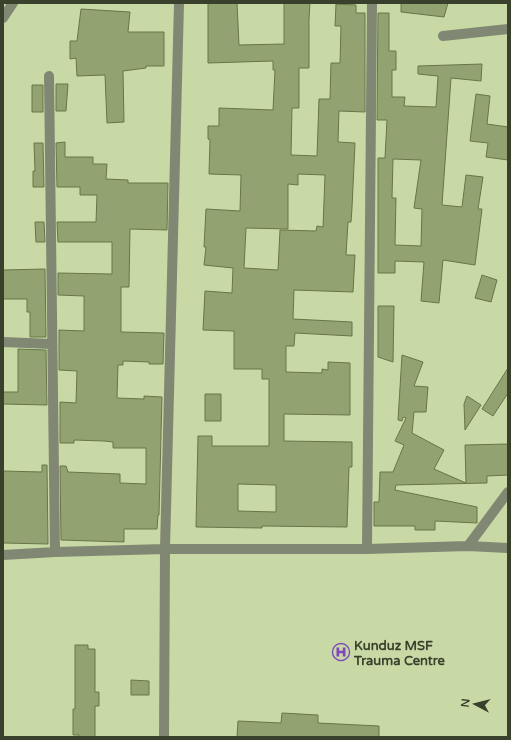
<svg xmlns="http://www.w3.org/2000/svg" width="511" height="740" viewBox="0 0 511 740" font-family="'Varela Round',sans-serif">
	<rect width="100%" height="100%" fill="#c8d9a6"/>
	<path fill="#92a271" stroke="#687647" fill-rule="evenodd" d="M 208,3 L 237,3 L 239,45 L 284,44 L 284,3 L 310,3 L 309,19 L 309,68 L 299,68 L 299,108 L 292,108 L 291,155 L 317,156 L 319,99 L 330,99 L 331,63 L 340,63 L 341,26 L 335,26 L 336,4 L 356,5 L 356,13 L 365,13 L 365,112 L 339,111 L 338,142 L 355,143 L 352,208 L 351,222 L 348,222 L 346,255 L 355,255 L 353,292 L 294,290 L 293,319 L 352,322 L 352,336 L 295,333 L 294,346 L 286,346 L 286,372 L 322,373 L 322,369 L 328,370 L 328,362 L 350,363 L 350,415 L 284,414 L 284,441 L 352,442 L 352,467 L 349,467 L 347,527 L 262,526 L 262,528 L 196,527 L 198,436 L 212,436 L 212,446 L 269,446 L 269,379 L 262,379 L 262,369 L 234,369 L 234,331 L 203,330 L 205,291 L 232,293 L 233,268 L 204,265 L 206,247 L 204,247 L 206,209 L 240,211 L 241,175 L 209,174 L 210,140 L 208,139 L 208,126 L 219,126 L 219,108 L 273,110 L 275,70 L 273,70 L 273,61 L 208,63 ZM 298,174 L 325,175 L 323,227 L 317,226 L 316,231 L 280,230 L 278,270 L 244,268 L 246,228 L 288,229 L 288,184 L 298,185 ZM 238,484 L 276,485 L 276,512 L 238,511 Z
		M 401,3 L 448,3 L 444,17 L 401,12 Z
		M 81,9 L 130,12 L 128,32 L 164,32 L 164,66 L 146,66 L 146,68 L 123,71 L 124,122 L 107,123 L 105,75 L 77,76 L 76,58 L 70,59 L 70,41 L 77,41 Z
		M 378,13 L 389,13 L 389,51 L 396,51 L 396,70 L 392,70 L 392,97 L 405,97 L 404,106 L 436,107 L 438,76 L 418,74 L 418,66 L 482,64 L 481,81 L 451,78 L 442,205 L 462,207 L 466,175 L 483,177 L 478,209 L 482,209 L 475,265 L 443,260 L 439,303 L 421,301 L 424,262 L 395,261 L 395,273 L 378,273 L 378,158 L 385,158 L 387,120 L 377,120 ZM 393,159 L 421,160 L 414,208 L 422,209 L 421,246 L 395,245 L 396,198 L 392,198 Z
		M 56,84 L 68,84 L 66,111 L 56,111 Z
		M 32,85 L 43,85 L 43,112 L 32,112 Z
		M 476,94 L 490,96 L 487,124 L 508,127 L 508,160 L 486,157 L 488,143 L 470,141 Z
		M 65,142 L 65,157 L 93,157 L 93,164 L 107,164 L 106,179 L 128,180 L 128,183 L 168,183 L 167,230 L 130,229 L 129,287 L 121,287 L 121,332 L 164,333 L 163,364 L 149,364 L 149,362 L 123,361 L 123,365 L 118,365 L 117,398 L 144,399 L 144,396 L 162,397 L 159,515 L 158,515 L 157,529 L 124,529 L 124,542 L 61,540 L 60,466 L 66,466 L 68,472 L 120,474 L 120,483 L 146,484 L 146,448 L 113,448 L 113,442 L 104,441 L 74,440 L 74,443 L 60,443 L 60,402 L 76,403 L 77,371 L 59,370 L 59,330 L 84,331 L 84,296 L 58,295 L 58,273 L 112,274 L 112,242 L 58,242 L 57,222 L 96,222 L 97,195 L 80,195 L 80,187 L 57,187 L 56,143 Z
		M 34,143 L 43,143 L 44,187 L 33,187 L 33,171 L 35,171 Z
		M 35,222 L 44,222 L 45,242 L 36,242 Z
		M 45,269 L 46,337 L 30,337 L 30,312 L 27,312 L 27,299 L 3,299 L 3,270 Z
		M 482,275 L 497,280 L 491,302 L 475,298 Z
		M 378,306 L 394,306 L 393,362 L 378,357 Z
		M 18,349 L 46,350 L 47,405 L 3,404 L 3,392 L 18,392 Z
		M 402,355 L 423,362 L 414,386 L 428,387 L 426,412 L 414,412 L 412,433 L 444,450 L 434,469 L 466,483 L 465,445 L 508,444 L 508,475 L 487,476 L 487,483 L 396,485 L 395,490 L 477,507 L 477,523 L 435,521 L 435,530 L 415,530 L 415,526 L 374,526 L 374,502 L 379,502 L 380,472 L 393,472 L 404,445 L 395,441 L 406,418 L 403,417 L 402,421 L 398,420 Z
		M 508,368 L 508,393 L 493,416 L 482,409 Z
		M 205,394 L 221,394 L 221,421 L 205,421 Z
		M 467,396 L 481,405 L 465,430 L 464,404 Z
		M 42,465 L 47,465 L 48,544 L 3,543 L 3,471 L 42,472 Z
		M 75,645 L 88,645 L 88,649 L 95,649 L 95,692 L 99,692 L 99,706 L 95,706 L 95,737 L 79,737 L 79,735 L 73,735 L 73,709 L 75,709 Z
		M 131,680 L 149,681 L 149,695 L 131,695 Z
		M 282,713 L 318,715 L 318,723 L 379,726 L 379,737 L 237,737 L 238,721 L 281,723 Z"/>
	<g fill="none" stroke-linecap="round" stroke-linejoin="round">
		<path stroke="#808772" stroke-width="10" d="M 3,18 L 13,3
			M 443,36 L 508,29
			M 49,76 L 55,552
			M 3,342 L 52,344
			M 468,546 L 508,492
			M 367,549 L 372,3
			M 3,555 L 55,552 L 165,549 L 367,549 L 468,546 L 508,548
			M 164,737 L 165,549 L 179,3"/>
	</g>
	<defs>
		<g id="hospital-ring" transform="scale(0.9)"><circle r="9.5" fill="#c8d9a6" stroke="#7f47bd" stroke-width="1.5"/><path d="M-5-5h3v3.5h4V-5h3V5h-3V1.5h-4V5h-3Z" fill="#7f47bd"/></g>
	</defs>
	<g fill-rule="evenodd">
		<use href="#hospital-ring" x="341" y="652"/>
	</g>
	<g text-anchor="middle" stroke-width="4" stroke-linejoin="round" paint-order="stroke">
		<g font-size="13" font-weight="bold" fill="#39402b" stroke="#c8d9a6" text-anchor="start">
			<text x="354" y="650">Kunduz MSF<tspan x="354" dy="15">Trauma Centre</tspan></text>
		</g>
	</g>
	<rect width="511" height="740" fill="none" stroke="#39402b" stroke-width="8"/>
	<g transform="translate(475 704) rotate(277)" stroke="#c8d9a6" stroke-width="3" paint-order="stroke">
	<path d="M0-3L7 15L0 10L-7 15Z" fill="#39402b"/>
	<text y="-6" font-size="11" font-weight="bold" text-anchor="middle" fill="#39402b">N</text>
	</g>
</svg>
